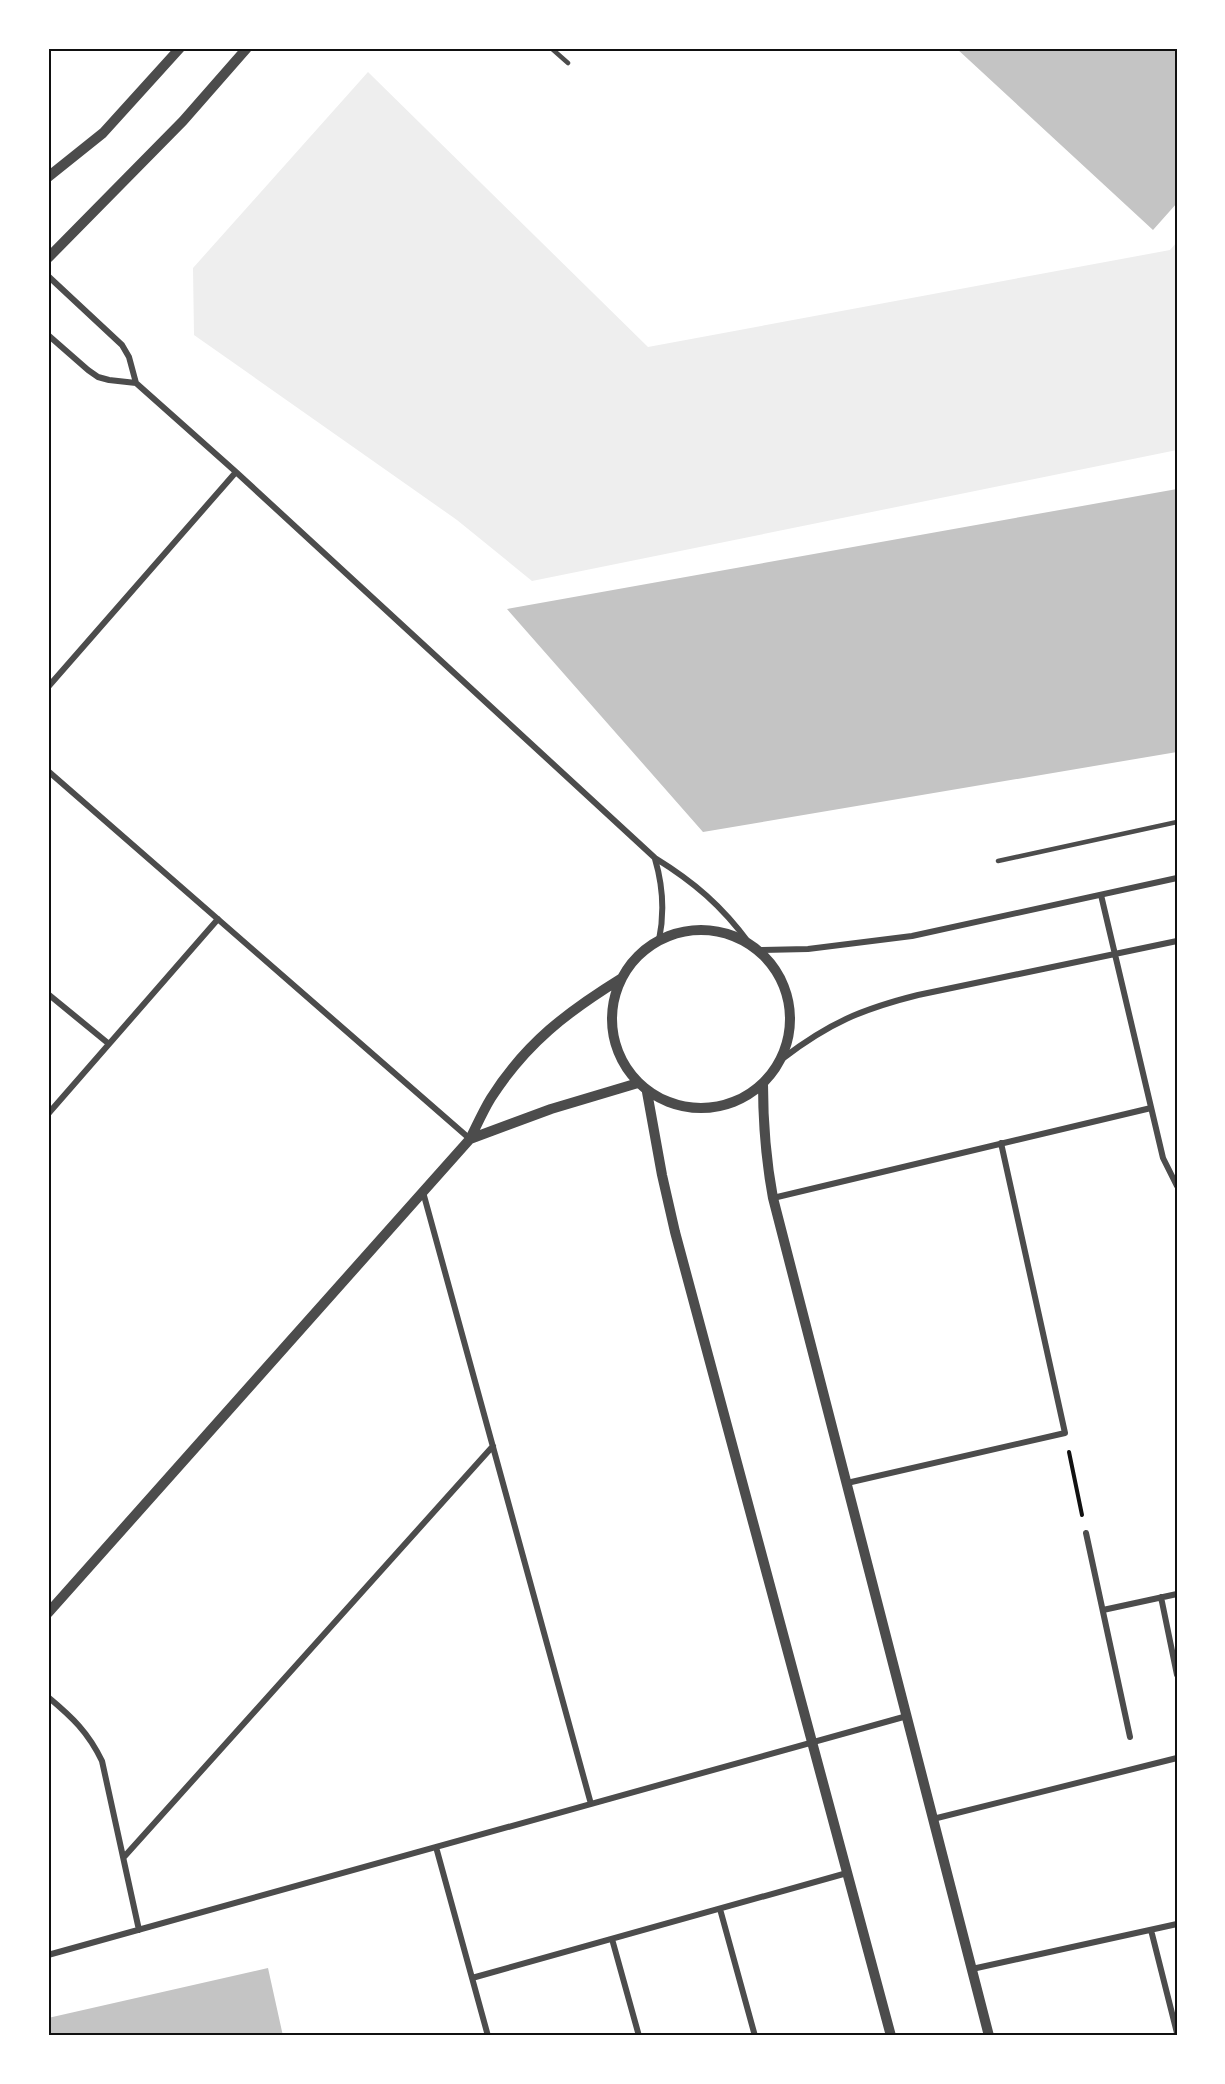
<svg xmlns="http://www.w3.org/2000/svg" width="1225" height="2084" viewBox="0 0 1225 2084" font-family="Rubik,sans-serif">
	<rect width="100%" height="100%" fill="#fff"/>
	<path fill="#eee" d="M 368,72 L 648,347 L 1170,250 L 1177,242 L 1177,450 L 532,581 L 457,520 L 194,335 L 193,268 Z"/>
	<path fill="#c4c4c4" d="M 956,48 L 1177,48 L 1177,203 L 1153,230 Z
		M 1177,489 L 1177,752 L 703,832 L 507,609 Z
		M 268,1968 L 283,2036 L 48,2036 L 48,2018 Z"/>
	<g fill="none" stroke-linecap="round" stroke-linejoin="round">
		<path stroke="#111" stroke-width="4" d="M 1069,1452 L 1082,1515"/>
		<path stroke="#4c4c4c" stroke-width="4.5" d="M 551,48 L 568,63
			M 998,861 L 1177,822"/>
		<path stroke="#4c4c4c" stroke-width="6" d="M 48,276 L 122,345 L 129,357 L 136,383
			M 48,335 L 88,370 L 98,377 L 109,380 L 136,383 L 236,472 L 655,858 C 694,882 722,906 749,943
			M 48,687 L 236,472
			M 48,771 L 470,1139
			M 655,859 C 663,886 665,911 659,940
			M 1101,895 L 1163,1158 L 1177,1186
			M 759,950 L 808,949 L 912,936 L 1177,878
			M 48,994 L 109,1044
			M 782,1059 C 829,1023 862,1009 918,995 L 1177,941
			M 48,1114 L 218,919
			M 423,1192 L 591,1804
			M 773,1198 L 1151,1108
			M 847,1483 L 1065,1433 L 1001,1143
			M 1086,1533 L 1130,1737
			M 1161,1597 L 1177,1675
			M 1103,1610 L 1177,1594
			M 48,1697 C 72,1717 88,1732 102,1761 L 139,1930
			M 933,1819 L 1177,1758
			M 436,1847 L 488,2036
			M 124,1857 L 493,1446
			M 720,1909 L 755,2036
			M 1151,1930 L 1177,2033
			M 612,1939 L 639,2036
			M 48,1955 L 907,1716
			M 972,1969 L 1177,1924
			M 472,1978 L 847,1873"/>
		<path stroke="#4c4c4c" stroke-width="10" d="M 48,177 L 103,133 L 180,48
			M 48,258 L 183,121 L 247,48
			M612 1019a89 89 0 1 1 178 0a89 89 0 1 1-178 0Z
			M 763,1084 C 763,1123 766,1160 773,1198 L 989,2036
			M 647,1092 L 662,1175 L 675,1232 L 891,2036
			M 470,1139 L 551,1109 L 638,1083
			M 48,1613 L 470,1139 C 477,1125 483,1111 491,1098 C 526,1043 567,1012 622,978"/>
	</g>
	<rect width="1225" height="2084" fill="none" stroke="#ffffff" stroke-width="99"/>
	<rect x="50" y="50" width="1126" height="1984" fill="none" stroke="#111" stroke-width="2"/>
</svg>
